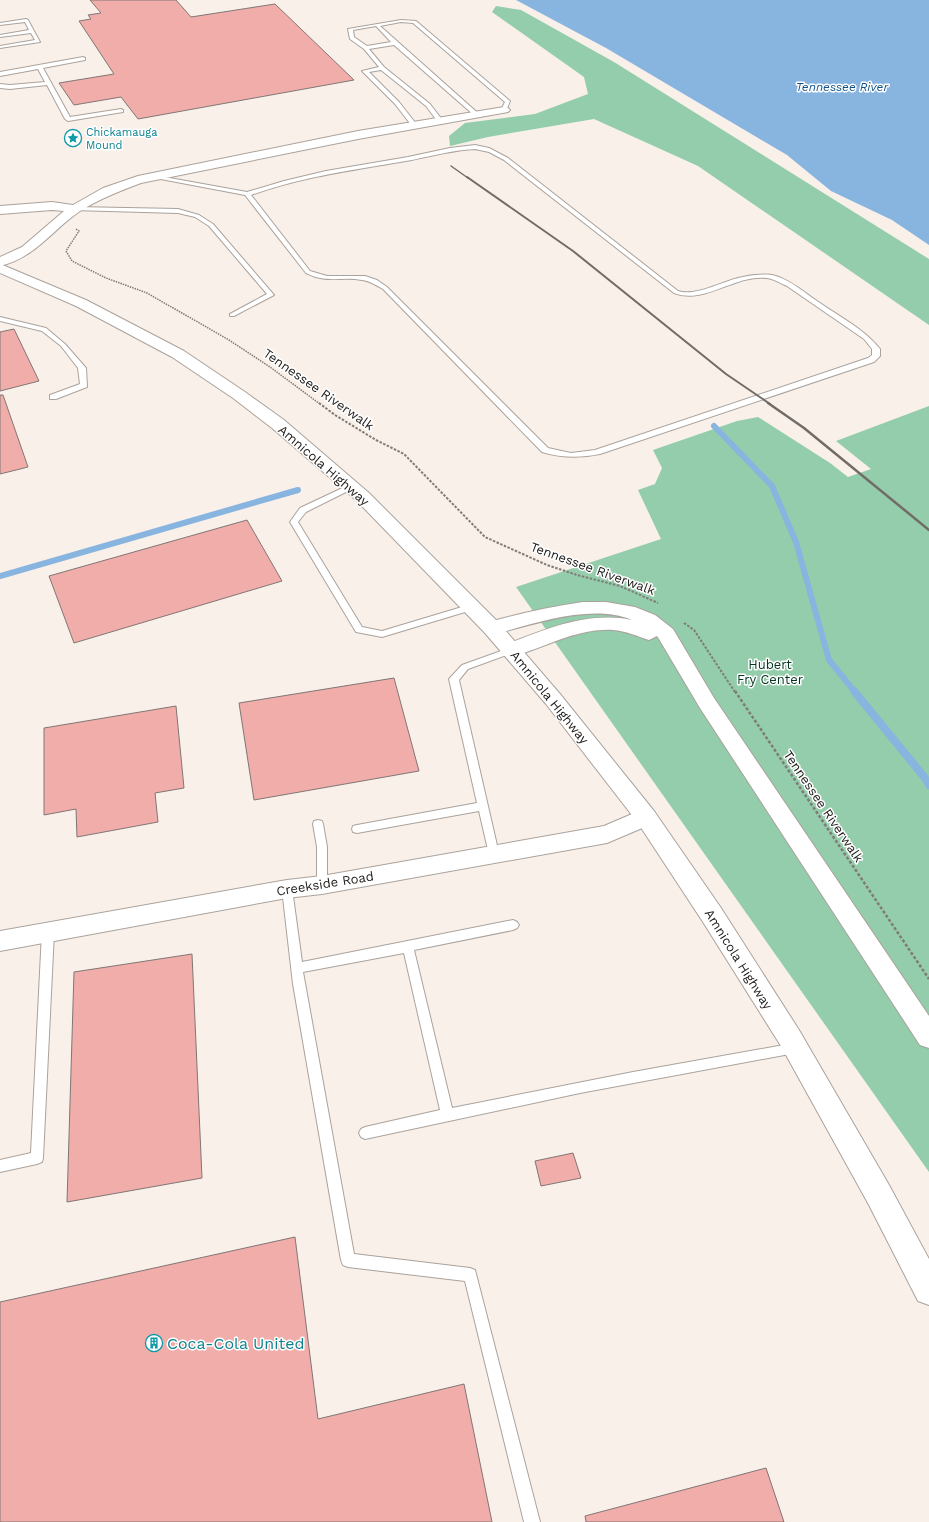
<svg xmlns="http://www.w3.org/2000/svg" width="929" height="1522" viewBox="0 0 929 1522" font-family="'Work Sans',sans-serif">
	<rect width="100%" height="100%" fill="#f9f0e9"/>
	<path fill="#93cdab" d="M 496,6 L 521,10 L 614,62 L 929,259 L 929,325 L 698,166 L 594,119 L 488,137 L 450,146 L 449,136 L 465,123 L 535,114 L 588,94 L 584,77 L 492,12 Z
		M 929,406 L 929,1172 L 516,587 L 661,539 L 638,490 L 655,484 L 662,468 L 653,450 L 737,421 L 758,417 L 830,463 L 848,477 L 871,469 L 836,441 Z"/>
	<path fill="#88b4e0" d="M 516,0 L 929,0 L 929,245 L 892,220 L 831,191 L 787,155 L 606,48 Z"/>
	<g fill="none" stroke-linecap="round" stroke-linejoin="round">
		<path stroke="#88b4e0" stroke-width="6" d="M 714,426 L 772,486 L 796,542 L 829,660 L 855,692
			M 0,576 L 298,490"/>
		<path stroke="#88b4e0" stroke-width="8" d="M 854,691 L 925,778 L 929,785"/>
	</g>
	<path fill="#f0ada9" stroke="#817675" d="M 90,0 L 176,0 L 191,17 L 275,4 L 354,80 L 138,119 L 121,97 L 74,105 L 59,83 L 114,74 L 79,21 L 91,19 L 88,15 L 101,13 Z
		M 14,329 L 39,381 L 0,391 L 0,332 Z
		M 0,395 L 3,395 L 28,467 L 0,474 Z
		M 247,520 L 282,581 L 74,643 L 49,576 Z
		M 394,678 L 419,771 L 254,800 L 239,703 Z
		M 176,706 L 184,788 L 155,793 L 158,822 L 77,837 L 76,809 L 44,815 L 44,728 Z
		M 192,954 L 202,1178 L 67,1202 L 74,972 Z
		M 573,1153 L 581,1178 L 541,1186 L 535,1161 Z
		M 295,1237 L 318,1419 L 464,1384 L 492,1522 L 0,1522 L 0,1302 Z
		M 766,1468 L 784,1522 L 586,1522 L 585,1516 Z"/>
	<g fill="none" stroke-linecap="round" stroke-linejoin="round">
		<g stroke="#aaa29c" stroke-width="2">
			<path id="service" d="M 26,19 L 28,20 L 40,42 L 0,48 L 0,46 L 35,40 L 31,33 L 0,37 L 0,35 L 29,30 L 25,22 L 0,25 L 0,23 Z
				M 401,20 L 416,21 L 510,101 L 506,111 L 501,110 L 505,102 L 413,23 L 401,22 L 380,26 L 480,115 L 475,116 L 394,45 L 369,49 L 384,67 L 430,104 L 443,121 L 438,122 L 426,106 L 381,70 L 369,72 L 399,102 L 417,125 L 412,126 L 395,104 L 362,71 L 379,67 L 364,49 L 350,39 L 348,29 ZM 376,26 L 391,42 L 367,46 L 354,37 L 353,30 Z
				M 83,57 L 85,58 L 85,60 L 43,68 L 70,117 L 121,109 L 123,110 L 123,112 L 68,121 L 65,119 L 47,85 L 10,89 L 0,88 L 0,84 L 10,85 L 45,82 L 38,69 L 0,76 L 0,72 Z
				M 475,145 L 489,148 L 508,158 L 678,291 C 697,297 724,280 743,277 C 753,275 765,273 776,276 C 792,281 806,294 820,303 C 840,317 864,329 880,349 L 880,356 L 874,362 L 600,454 C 580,458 562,458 542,452 L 383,289 C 376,285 370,281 362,280 C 341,276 328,284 306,273 L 245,195 L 150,177 L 153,175 L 247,192 L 284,181 L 326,171 L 408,157 L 450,148 ZM 475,149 L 489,152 L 504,160 L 674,293 C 704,305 735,274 767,278 C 774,279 780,283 787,286 L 864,339 L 872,349 L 872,355 L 868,358 L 595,450 L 571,453 L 548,448 L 387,287 L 377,280 L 365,276 L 327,276 L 310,271 L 251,195 C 301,177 353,170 406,161 C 429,157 451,150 475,149 Z
				M 75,207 L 178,209 L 199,215 L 213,224 L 274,295 L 234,316 L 230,316 L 230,314 L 267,294 L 209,226 L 195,217 L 178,213 L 73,210 L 73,208 Z
				M 0,317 L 46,328 L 65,344 L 86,368 L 87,387 L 56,399 L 50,399 L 50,395 L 80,384 L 78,368 L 61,346 L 42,331 L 0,321 Z
				M 351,484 L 354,484 L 354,488 L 306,512 L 298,522 L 362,627 L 382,631 L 472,604 L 476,607 L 475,609 L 382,637 L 356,632 L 290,522 L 300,508 Z
				M 512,647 L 515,648 L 517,650 L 515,652 L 468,669 L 459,680 L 499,854 L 498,857 L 494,858 L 490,857 L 489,854 L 479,811 L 357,833 L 353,832 L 352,829 L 353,826 L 357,825 L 477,803 L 449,679 L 462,665 Z
				M 318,820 L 322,821 L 323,824 L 327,847 L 327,885 L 326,888 L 322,889 L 318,888 L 317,885 L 317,847 L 313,824 L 314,821 Z
				M 287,885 L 291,886 L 292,889 L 302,962 L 513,920 L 517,922 L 519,925 L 517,928 L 513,930 L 414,950 L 452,1108 L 633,1072 L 795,1043 L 799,1044 L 801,1048 L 799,1052 L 795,1053 L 580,1093 L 365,1139 L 361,1137 L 359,1133 L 361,1129 L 365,1127 L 440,1110 L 404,953 L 303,972 L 354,1254 L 470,1268 L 475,1270 L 540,1522 L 524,1522 L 465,1281 L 348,1267 L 343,1265 L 341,1260 L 293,984 L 282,889 L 283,886 Z
				M 48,927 L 52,929 L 54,932 L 43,1158 L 42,1162 L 37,1164 L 0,1172 L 0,1160 L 31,1153 L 42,932 L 44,929 Z"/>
		</g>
		<g stroke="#aaa29c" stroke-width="2">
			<path id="minor" d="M 504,107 L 508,108 L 510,110 L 508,112 L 358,139 L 141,183 C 120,191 99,199 80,211 C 51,231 36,257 0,266 L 0,257 L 22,247 L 64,211 L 52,210 L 0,214 L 0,206 L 52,202 L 73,205 L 103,188 L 138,176 L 358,131 Z
				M 583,602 L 606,602 L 635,607 L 655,615 L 673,629 L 714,698 L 929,1016 L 929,1048 L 920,1045 L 700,708 L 659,639 L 657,636 L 649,640 C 637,636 626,631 613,630 C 577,628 546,647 512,657 L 505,655 L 502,650 L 505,645 C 546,629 588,611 632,620 C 591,603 533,624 492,635 L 485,633 L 482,628 L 485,623 C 517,614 550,607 583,602 Z
				M 646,808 L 654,811 L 657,817 L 654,823 L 607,843 L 322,894 L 287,898 L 0,951 L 0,931 L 287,880 L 322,876 L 604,826 Z"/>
		</g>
		<g stroke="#aaa29c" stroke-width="2">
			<path id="primary" d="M 0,264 L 86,300 L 184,351 L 245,392 L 284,420 L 369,493 L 499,623 L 560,694 L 654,811 L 721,908 L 799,1030 L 889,1185 L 929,1259 L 929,1305 L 918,1301 L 869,1205 L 781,1046 L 703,922 L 638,823 L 546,704 L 485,633 L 357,501 L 272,428 L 233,398 L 172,357 L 76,306 L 0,273 Z"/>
		</g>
		<path stroke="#807b76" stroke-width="1.5" stroke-dasharray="1.5 1" stroke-linecap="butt" d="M 76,229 L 79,231 L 66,251 L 72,261 L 106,278 L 147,293 L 229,340 L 270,367 L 320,404"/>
		<path stroke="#807b76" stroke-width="2" stroke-dasharray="2.5 1.5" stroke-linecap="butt" d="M 319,403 L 335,415 L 376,440 L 404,454 L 485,537 L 547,565 L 577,575 L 620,586 L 658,603
			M 684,623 L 694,630 L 735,692"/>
		<path stroke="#807b76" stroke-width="2.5" stroke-dasharray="3 2" stroke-linecap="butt" d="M 735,691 L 929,979"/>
		<use href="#service" fill="#fff" fill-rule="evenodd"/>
		<use href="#minor" fill="#fff" fill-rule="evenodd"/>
		<use href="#primary" fill="#fff" fill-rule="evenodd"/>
		<path stroke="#716c68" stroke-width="1.5" d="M 451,166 L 468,178"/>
		<path stroke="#716c68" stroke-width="2" d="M 467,177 L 573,251 L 726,374 L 770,404"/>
		<path stroke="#716c68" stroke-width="2.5" d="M 768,403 L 804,428 L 929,530"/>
	</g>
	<defs>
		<g id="sight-ring" transform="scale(0.9)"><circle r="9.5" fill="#fff" stroke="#0f9aa8" stroke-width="1.5"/><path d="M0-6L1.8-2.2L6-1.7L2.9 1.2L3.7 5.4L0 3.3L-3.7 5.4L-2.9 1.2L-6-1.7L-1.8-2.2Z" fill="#0f9aa8"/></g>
		<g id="building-ring" transform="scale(0.9)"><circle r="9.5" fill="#fff" stroke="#0f9aa8" stroke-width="1.5"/><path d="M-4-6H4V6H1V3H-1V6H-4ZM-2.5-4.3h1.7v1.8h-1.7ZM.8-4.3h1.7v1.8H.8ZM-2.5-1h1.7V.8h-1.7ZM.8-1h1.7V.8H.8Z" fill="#0f9aa8"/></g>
	</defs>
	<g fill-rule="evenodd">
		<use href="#sight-ring" x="73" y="138"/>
		<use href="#building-ring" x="154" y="1343"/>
	</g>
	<g text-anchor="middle" stroke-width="3" stroke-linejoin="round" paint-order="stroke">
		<g font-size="11" fill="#0d838f" stroke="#fff" text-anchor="start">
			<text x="86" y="136">Chickamauga<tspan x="86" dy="13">Mound</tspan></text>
		</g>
		<g font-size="12" font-style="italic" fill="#115389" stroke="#fff">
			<text x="842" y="91">Tennessee River</text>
		</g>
		<g font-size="13" fill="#1c1917" stroke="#fff">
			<text transform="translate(319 389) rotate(35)" y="5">Tennessee Riverwalk</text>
			<text transform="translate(324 465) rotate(41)" y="5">Amnicola Highway</text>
			<text transform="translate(593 568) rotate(20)" y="5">Tennessee Riverwalk</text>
			<text transform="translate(550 697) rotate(51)" y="5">Amnicola Highway</text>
			<text transform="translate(824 806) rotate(56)" y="5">Tennessee Riverwalk</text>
			<text transform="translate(325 883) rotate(-9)" y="5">Creekside Road</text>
			<text transform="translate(739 959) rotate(58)" y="5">Amnicola Highway</text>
		</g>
		<g font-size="13" fill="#033620" stroke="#fff">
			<text x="770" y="669">Hubert<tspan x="770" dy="15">Fry Center</tspan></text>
		</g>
		<g font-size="16" fill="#0d838f" stroke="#fff" text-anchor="start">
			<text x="167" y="1349">Coca-Cola United</text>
		</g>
	</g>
</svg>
